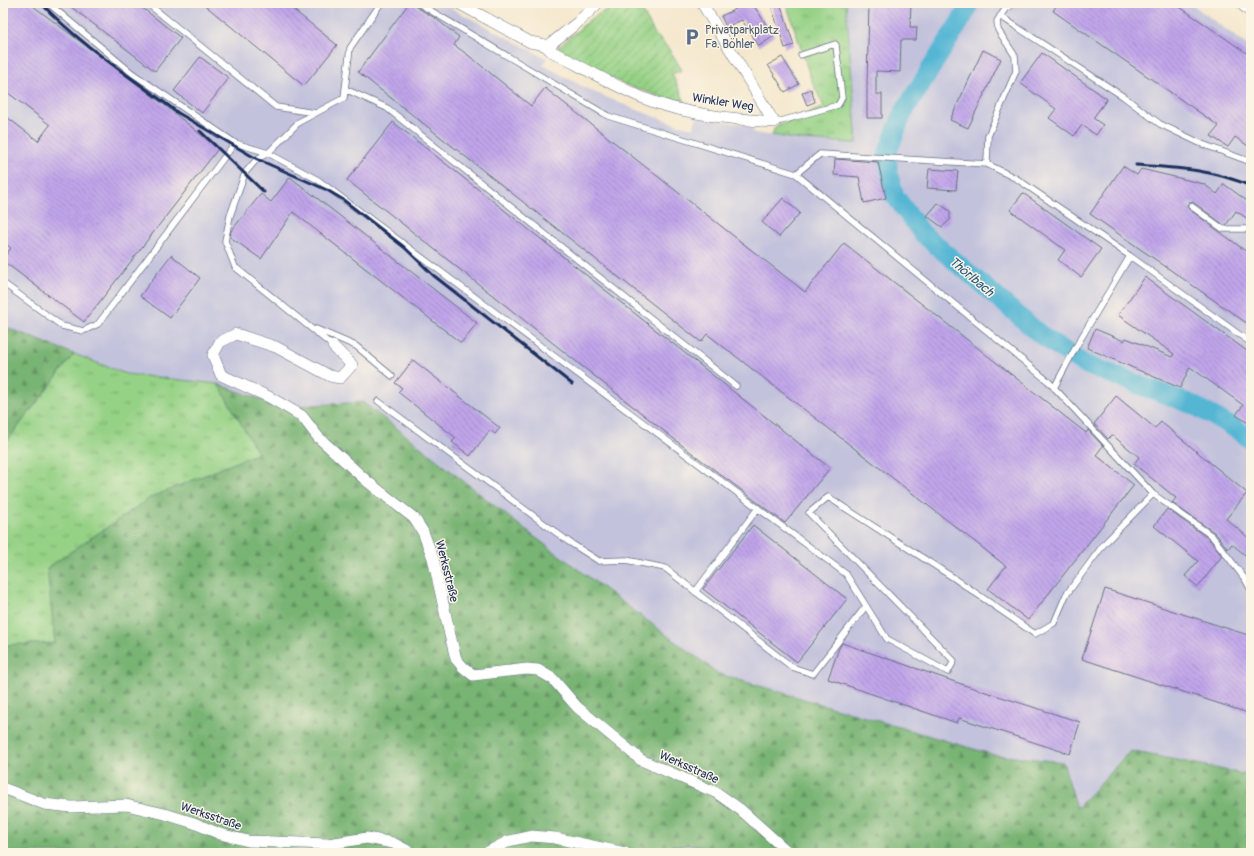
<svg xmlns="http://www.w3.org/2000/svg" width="1254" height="856" viewBox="0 0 1254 856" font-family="Pangolin,sans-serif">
	<defs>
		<pattern id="grass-tufts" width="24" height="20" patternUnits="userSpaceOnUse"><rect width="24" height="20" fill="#96d286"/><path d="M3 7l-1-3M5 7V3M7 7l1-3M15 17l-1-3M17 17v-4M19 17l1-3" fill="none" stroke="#7aab71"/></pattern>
		<pattern id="forest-firs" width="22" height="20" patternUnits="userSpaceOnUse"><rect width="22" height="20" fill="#78b473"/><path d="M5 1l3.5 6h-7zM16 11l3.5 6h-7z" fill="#629362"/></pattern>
		<pattern id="garden-furrows" width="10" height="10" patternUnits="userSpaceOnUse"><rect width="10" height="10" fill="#96d286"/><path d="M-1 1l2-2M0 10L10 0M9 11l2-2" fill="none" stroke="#7aab71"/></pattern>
		<pattern id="building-back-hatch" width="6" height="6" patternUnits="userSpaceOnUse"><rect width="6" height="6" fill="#c0a5ea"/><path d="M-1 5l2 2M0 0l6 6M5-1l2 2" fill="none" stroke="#9b87c1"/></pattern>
	</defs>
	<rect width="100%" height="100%" fill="#fcf5e5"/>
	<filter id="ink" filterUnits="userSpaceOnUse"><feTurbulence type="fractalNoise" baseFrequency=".025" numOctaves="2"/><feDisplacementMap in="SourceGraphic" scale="8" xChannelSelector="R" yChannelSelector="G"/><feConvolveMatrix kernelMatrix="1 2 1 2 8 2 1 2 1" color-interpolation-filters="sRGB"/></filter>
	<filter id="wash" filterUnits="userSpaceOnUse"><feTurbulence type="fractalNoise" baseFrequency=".012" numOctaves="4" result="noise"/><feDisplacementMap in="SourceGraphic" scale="16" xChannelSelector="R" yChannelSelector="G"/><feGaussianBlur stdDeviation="0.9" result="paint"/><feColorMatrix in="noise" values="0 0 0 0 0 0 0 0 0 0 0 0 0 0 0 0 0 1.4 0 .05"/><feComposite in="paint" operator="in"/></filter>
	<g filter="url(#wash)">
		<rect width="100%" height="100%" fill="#f4e7cc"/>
		<path fill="#c2c2dc" d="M 3,3 L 441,3 L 529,49 L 548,59 L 543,65 L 589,90 L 634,109 L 676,124 L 694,128 L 696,117 L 748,125 L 755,133 L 801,140 L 857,143 L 846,3 L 1190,3 L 1251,48 L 1251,776 L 1197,764 L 1130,751 L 1077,809 L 1063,762 L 994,755 L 719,674 L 524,529 L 394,426 L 282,407 L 218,384 L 126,374 L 3,326 Z"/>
		<path fill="url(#grass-tufts)" stroke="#588072" d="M 786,3 L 846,3 L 857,143 L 801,140 L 772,135 L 775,127 L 824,107 L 811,79 Z
			M 74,354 L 126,374 L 218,384 L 259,453 L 150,498 L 48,568 L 55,644 L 3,645 L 3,443 L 8,440 Z"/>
		<path fill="url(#forest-firs)" stroke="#4a7268" d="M 3,326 L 74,354 L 8,440 L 3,443 Z
			M 218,384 L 282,407 L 362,402 L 394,426 L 524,529 L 719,674 L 994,755 L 1063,762 L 1077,808 L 1130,751 L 1197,764 L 1251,776 L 1251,853 L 3,853 L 3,645 L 55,643 L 47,568 L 150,498 L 258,453 Z"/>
		<path fill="url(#garden-furrows)" stroke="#588072" d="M 619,3 L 638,3 L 655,34 L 668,48 L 682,70 L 672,74 L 687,106 L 621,83 L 557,48 L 592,18 Z"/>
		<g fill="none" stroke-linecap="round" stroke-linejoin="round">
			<path stroke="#55b6d4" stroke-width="19" d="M 969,3 L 966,12 L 903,113 L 888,151 L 888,173 L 895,196 L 922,233 L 1041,335 L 1084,364 L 1193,405 L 1238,430 L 1251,440"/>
		</g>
		<g id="blocks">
			<path fill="url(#building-back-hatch)" d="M 3,3 L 29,3 L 171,110 L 218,149 L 84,322 L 3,261 L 3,259 L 11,248 L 3,242 L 3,114 L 38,141 L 50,125 L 3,89 Z
				M 66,3 L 136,3 L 181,38 L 155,71 Z
				M 202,3 L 285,3 L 337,45 L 304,86 Z
				M 409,3 L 414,3 L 416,7 L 435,18 L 459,37 L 454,45 L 468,55 L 531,106 L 545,88 L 805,292 L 844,243 L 1086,433 L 1088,430 L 1103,446 L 1096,455 L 1134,485 L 1028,620 L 988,589 L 1006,566 L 707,334 L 701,342 L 358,72 Z
				M 733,3 L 752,3 L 774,36 L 759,46 L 742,20 L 726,27 L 721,16 L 736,9 Z
				M 770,3 L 780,3 L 794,45 L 785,48 Z
				M 869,3 L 911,3 L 910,27 L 917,27 L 916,40 L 901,40 L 900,72 L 876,71 L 876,94 L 882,94 L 882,118 L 867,118 L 867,84 Z
				M 1058,3 L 1174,3 L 1251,56 L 1251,148 L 1235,137 L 1228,147 L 1211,136 L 1219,126 L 1053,11 Z
				M 983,50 L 1001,59 L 968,128 L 950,120 Z
				M 1042,53 L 1107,99 L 1093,118 L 1103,125 L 1096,135 L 1082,125 L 1074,136 L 1049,118 L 1056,109 L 1020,83 Z
				M 200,57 L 229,78 L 202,113 L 174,91 Z
				M 782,57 L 799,84 L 785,92 L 768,65 Z
				M 811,89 L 815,102 L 807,105 L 802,93 Z
				M 393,122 L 830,468 L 785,523 L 688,450 L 347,180 Z
				M 835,159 L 878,162 L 886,198 L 864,203 L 859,177 L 834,175 Z
				M 1123,166 L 1137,175 L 1141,169 L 1204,184 L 1217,194 L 1224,184 L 1251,204 L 1251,221 L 1236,211 L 1226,225 L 1224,225 L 1193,202 L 1189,202 L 1187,206 L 1189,209 L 1251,255 L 1251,326 L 1090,214 Z
				M 929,169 L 958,171 L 956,190 L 927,188 Z
				M 290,177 L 477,323 L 461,343 L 293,212 L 261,259 L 230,237 L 231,231 L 261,194 L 271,202 Z
				M 1023,193 L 1101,249 L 1081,277 L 1058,260 L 1065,250 L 1010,210 Z
				M 783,198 L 800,213 L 779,237 L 762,222 Z
				M 938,203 L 950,211 L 950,220 L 942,227 L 927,216 Z
				M 171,255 L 200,278 L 170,318 L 140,296 Z
				M 1145,277 L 1251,354 L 1251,425 L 1236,415 L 1243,405 L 1190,367 L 1180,388 L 1087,348 L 1095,329 L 1124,341 L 1126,338 L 1172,357 L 1174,354 L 1118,315 Z
				M 413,360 L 500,428 L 495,434 L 490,430 L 470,456 L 452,442 L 456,438 L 398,392 L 402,388 L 395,383 Z
				M 1116,396 L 1155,428 L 1161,422 L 1247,493 L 1226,519 L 1251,540 L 1251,560 L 1232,544 L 1228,549 L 1215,533 L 1172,503 L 1176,498 L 1134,464 L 1139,457 L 1112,435 L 1108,439 L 1094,424 Z
				M 1167,509 L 1209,539 L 1222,556 L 1198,587 L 1185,576 L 1198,561 L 1154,526 Z
				M 753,525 L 847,599 L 797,662 L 703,589 Z
				M 1105,589 L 1251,636 L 1251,714 L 1082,659 Z
				M 842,643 L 970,687 L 1080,722 L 1070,754 L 959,718 L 957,723 L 828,679 L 839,648 Z"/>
		</g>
	</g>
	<g filter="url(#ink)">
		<use href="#blocks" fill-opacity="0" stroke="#676f84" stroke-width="1"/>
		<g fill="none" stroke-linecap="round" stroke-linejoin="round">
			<g stroke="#676f84" stroke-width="7">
				<path id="service" d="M 48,3 L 132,73 L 235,143 L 268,153
					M 147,3 L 276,107 L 315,113
					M 381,3 L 350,48 L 344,98 L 299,122 L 268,153 L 318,180 L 846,574 L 887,639 L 948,672 L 954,661 L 809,513 L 828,497 L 954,578 L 1035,634 L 1054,623 L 1066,595 L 1104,544 L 1153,494 L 1212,536 L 1245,579 L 1251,590
					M 418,3 L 608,116 L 796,174 L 1048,381 L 1153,494
					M 1001,3 L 1006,8
					M 1000,16 L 1124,97 L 1160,124 L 1202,144 L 1251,162
					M 345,89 L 387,108 L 736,386
					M 774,122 L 781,121 L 838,105 L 842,98 L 836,45 L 835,44 L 801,55
					M 268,153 L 257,159 L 245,173 L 230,216 L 225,241 L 235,267 L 333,346
					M 987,164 L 988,136 L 1016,71 L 1015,56 L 998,30 L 997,21 L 1006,8 L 1015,3
					M 796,174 L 820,154 L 987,164 L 1017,179 L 1130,256 L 1251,343
					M 1191,206 L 1223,229 L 1249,229 L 1251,231
					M 3,283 L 62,326 L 83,331 L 98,324 L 235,143
					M 316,329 L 356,346 L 392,376
					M 1054,388 L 1077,345 L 1130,256
					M 378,401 L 569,542 L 599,561 L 626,560 L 665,568 L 792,667 L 813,674 L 866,606
					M 695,592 L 758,508"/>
			</g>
			<g stroke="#676f84" stroke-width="12">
				<path id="minor" d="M 458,3 L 530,42 L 545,45 L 550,45 L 553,42 L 577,23 L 598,3
					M 545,45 L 551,51 C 580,66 611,84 641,97 C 680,114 732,119 774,122 L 702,3
					M 333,346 L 352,365 L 340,378 L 330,376 L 276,347 L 236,334 L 220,342 L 213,355 L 221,375 L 269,397 L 302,416 L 318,437 L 368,482 L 414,518 L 423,532 L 433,558 L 450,635 L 456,659 L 463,667 L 473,675 L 527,669 L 538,670 L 553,679 L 577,707 L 641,760 L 717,793 L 741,810 L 789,853
					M 3,788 L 44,804 L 71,807 L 126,805 L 165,814 L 194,823 L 220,834 L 248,841 L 328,844 L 367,838 L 393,843 L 412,853
					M 486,853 L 509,841 L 532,836 L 555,838 L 625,853
					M 675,853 L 687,852 L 706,853"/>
			</g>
			<g stroke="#676f84" stroke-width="18">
				<path id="primary" d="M 1245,3 L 1251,8"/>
			</g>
			<use href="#service" stroke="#fff" stroke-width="5.5"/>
			<use href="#minor" stroke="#fff" stroke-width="11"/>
			<use href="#primary" stroke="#fff" stroke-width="17"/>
			<path stroke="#1b2f5e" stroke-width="3" d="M 41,3 C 81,46 132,77 178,113
				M 173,110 L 257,159 L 327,190 L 342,199 L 404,247 L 433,275 L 572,384
				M 200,131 L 264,192
				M 1136,165 C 1179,168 1211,169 1251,186"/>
		</g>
	</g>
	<defs>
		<g id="parking-bare" transform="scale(1.38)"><path d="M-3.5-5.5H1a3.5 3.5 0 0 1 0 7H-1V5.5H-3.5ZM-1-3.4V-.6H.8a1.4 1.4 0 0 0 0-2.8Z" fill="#5c6f8a" stroke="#fcf5e5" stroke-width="2.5" paint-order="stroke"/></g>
	</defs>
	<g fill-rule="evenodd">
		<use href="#parking-bare" x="692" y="37"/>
	</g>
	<g text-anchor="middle" stroke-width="3" stroke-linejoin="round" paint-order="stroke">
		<g font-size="12" fill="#4e5e75" stroke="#fcf5e5" text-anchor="start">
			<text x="705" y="34">Privatparkplatz<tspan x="705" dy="14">Fa. Böhler</tspan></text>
		</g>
		<g font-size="12" fill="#1b2f5e" stroke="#fcf5e5">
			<text transform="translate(723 102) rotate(9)" y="4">Winkler Weg</text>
			<text transform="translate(447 571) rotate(76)" y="4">Werksstraße</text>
			<text transform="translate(689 767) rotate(24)" y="4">Werksstraße</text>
			<text transform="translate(211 816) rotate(19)" y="4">Werksstraße</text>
		</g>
		<g font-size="13" font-style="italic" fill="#2c5881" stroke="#fcf5e5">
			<text transform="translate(972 276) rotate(40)" y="5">Thörlbach</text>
		</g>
	</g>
	<rect width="1254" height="856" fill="none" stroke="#fcf5e5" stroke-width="16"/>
</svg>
